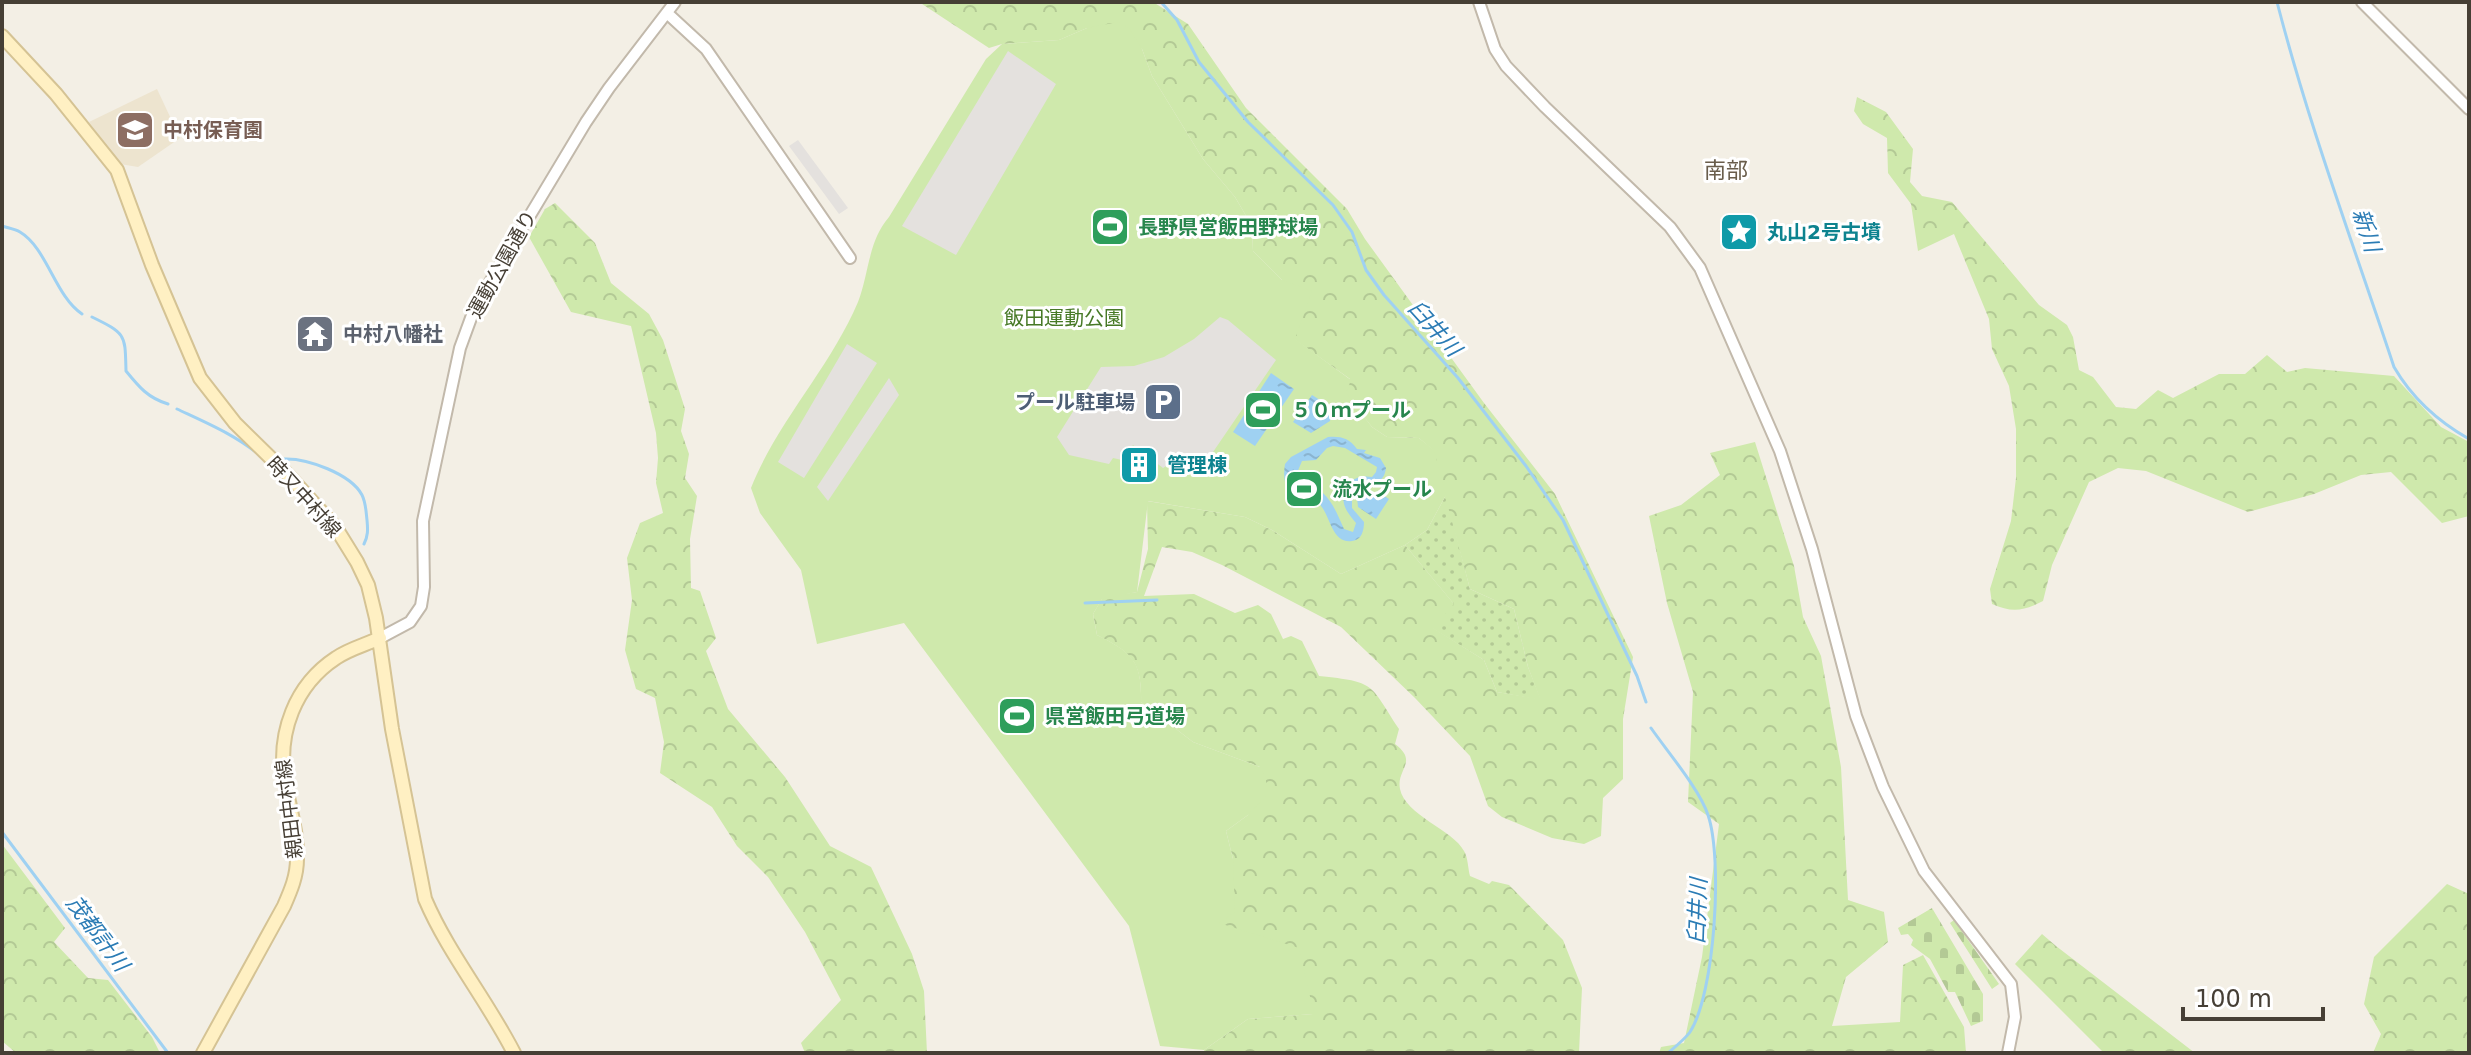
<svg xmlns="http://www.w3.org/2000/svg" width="2471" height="1055" viewBox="0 0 2471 1055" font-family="'DejaVu Sans','Noto Sans JP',sans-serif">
	<defs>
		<pattern id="grass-dots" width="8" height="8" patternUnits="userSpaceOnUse" patternTransform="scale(2)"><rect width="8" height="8" fill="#cfe9ac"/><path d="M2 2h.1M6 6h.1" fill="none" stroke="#b3c995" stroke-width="1.8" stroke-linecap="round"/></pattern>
		<pattern id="forest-crowns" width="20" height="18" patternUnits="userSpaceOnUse" patternTransform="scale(2)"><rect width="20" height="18" fill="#cfe9ac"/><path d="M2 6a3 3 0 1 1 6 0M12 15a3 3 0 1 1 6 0" fill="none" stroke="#b3c995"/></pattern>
		<pattern id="cemetery-stones" width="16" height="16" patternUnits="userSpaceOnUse" patternTransform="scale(2)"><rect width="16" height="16" fill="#cfe9ac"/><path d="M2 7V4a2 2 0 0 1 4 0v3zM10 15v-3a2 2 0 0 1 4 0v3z" fill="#b3c995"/></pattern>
		<pattern id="water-ripples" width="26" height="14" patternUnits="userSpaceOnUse" patternTransform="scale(2)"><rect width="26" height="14" fill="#9fd1f2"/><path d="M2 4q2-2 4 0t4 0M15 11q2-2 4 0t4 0" fill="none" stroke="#8ab4d0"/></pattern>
	</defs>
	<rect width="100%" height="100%" fill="#f3efe5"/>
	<path fill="#ede4cf" d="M 157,89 L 180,138 L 138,167 L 120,164 L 89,122 Z"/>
	<path fill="url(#grass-dots)" d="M 1446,495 L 1470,589 L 1514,609 L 1528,667 L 1541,700 L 1497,692 L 1484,660 L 1432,628 L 1453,603 L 1405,545 L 1427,530 Z"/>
	<path fill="url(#forest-crowns)" d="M 919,2 L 1153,2 L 1188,24 L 1246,108 L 1347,209 L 1365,239 L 1484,403 L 1555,494 L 1633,657 L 1623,719 L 1623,779 L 1603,798 L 1601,836 L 1584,844 L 1552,838 L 1502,817 L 1488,806 L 1470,756 L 1415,698 L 1341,627 L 1222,565 L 1192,552 L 1162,547 L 1144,596 L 1194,594 L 1235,613 L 1258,605 L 1271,614 L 1283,639 L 1291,636 L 1302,641 L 1319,676 C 1376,682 1369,683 1399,729 L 1395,744 C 1419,762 1396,769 1400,789 C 1405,815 1453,830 1464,851 C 1468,857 1468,869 1470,876 L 1489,884 L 1492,881 L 1509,885 L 1563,940 L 1582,988 L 1579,1053 L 1205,1053 L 1204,1050 L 1248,1019 L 1313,1014 L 1218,923 L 1233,859 L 1226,831 L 1248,815 L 1260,767 L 1193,742 L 1141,702 C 1142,661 1132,653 1097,635 L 1093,614 L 1103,597 L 1137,592 L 1148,549 L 1147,501 L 1245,517 L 1272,530 L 1341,574 L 1405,545 L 1454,604 L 1433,628 L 1484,660 L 1497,692 L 1540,699 L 1528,667 L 1514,609 L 1470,589 L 1433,450 L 1419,438 L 1387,437 L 1372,427 L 1345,393 L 1350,379 L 1294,339 L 1282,280 L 1253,251 L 1252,226 L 1235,197 L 1203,159 L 1152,76 L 1142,49 L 1087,28 L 1059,40 L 1002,44 L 989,48 Z
		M 1857,97 L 1886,112 L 1913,149 L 1910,182 L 1922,196 L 1952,202 L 2039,305 L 2067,325 L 2073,337 L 2079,370 L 2093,377 L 2116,407 L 2136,409 L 2158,390 L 2173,398 L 2219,374 L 2245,374 L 2267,355 L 2287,372 L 2305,368 L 2394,376 L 2441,427 L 2469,442 L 2469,516 L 2442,523 L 2391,472 L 2361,475 L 2314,494 L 2248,512 L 2146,471 L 2118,468 L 2089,482 L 2052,565 L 2043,601 C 2024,611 2012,613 1992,604 L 1990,589 L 2011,521 L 2016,478 L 2016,429 L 2009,386 L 1992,349 L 1989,319 L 1954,234 L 1918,251 L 1911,204 L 1888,173 L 1887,138 L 1863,124 L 1854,111 Z
		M 555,203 L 595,243 L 611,283 L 649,314 L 663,340 L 685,409 L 681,431 L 689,454 L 685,478 L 697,496 L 690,539 L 691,588 L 700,591 L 716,638 L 706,651 L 728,709 L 785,777 L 830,846 L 871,867 L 912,954 L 924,991 L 927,1053 L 805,1053 L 801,1043 L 841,1000 L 805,932 L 768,877 L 737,846 L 712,807 L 660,773 L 664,742 L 655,698 L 636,689 L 625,650 L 632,600 L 627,558 L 640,523 L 663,513 L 656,483 L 658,458 L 656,433 L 631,326 L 571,312 L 529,237 L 545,209 Z
		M 1755,442 L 1794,566 L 1803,617 L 1821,656 L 1841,767 L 1848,900 L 1884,912 L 1888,942 L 1846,977 L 1832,1026 L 1900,1022 L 1903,965 L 1923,955 L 1964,1027 L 1966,1053 L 1659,1053 L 1661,1047 L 1684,1043 L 1702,957 L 1719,824 L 1688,802 L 1693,692 L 1667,603 L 1649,516 L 1681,505 L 1720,475 L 1710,453 Z
		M 2,844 L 65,928 L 54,942 L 88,978 L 108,980 L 152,1037 L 160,1053 L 16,1053 L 2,1041 Z
		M 2447,884 L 2469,894 L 2469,1053 L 2373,1053 L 2381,1034 L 2364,1004 L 2374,957 Z
		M 2042,934 L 2056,946 L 2195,1053 L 2104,1053 L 2015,964 Z"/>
	<path fill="url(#cemetery-stones)" d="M 1932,908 L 1983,994 L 1983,1021 L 1971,1026 L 1955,992 L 1948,992 L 1930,959 L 1911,945 L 1913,940 L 1908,934 L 1901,935 L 1898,928 Z
		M 1954,920 L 1999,984 L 1992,989 L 1950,923 Z"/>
	<path fill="#cfe9ac" d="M 1118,22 L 1129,28 L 1142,49 L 1152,76 L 1203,159 L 1235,197 L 1252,226 L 1253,251 L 1282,280 L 1312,291 L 1295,339 L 1351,380 L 1346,393 L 1372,427 L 1387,437 L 1419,438 L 1434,450 L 1446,495 L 1427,530 L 1405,545 L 1341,574 L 1272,530 L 1245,517 L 1148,501 L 1137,592 L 1102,599 L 1093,614 L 1097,635 C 1133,653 1142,661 1141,702 L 1193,742 L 1260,767 L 1266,777 L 1266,796 L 1248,815 L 1226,831 L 1233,859 L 1235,912 L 1219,923 L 1299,948 L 1314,1014 L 1248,1019 L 1204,1050 L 1160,1046 L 1129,926 L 904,623 L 817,644 L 801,570 L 760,513 L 751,488 C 777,422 830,368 858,302 C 869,274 868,241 889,217 L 986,59 L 1002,44 L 1059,40 L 1087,28 Z"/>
	<path fill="#e4e1de" d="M 1008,51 L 1056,84 L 956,255 L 902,226 Z
		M 798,140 L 848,208 L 839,214 L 789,146 Z
		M 1220,317 L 1228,320 L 1276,360 L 1200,471 L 1179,458 L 1163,468 L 1133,445 L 1122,460 L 1113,458 L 1109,464 L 1069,455 L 1057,437 L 1101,367 L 1134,366 L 1164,357 L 1194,339 Z
		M 847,344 L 877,363 L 804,478 L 778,462 Z
		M 889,378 L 899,395 L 828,501 L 817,487 Z"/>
	<path fill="url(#water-ripples)" fill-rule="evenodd" d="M 1271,373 L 1294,389 L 1255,446 L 1233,432 Z
		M 1312,395 L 1328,405 L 1332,413 L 1330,421 L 1311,433 L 1293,422 Z
		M 1328,437 C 1341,436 1349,438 1357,449 L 1366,450 L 1364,453 L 1380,458 L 1386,468 C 1384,484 1373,484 1359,486 L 1357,491 L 1366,497 L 1378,492 L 1389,499 L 1376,519 L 1358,507 L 1357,498 L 1352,496 L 1352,508 L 1364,522 C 1364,530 1362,540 1352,541 C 1330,544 1331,512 1317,502 C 1308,495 1295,496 1288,488 C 1283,482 1284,471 1285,464 L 1291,457 ZM 1333,446 L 1345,448 L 1377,467 L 1376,472 L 1372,477 L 1362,476 L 1345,483 C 1342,504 1342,506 1356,523 L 1353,532 L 1344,529 C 1338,516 1334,504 1323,493 C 1314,485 1302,485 1297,473 L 1302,461 L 1316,460 L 1327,448 Z"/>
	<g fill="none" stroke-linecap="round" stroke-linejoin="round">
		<path stroke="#9fd1f2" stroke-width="3" d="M 1161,2 L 1177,20 L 1199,62 L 1248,122 L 1333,205 L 1352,232 L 1366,270 L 1384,295 L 1458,378 L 1526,466 L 1563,520 L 1637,676 L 1646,702
			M 2277,2 C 2309,126 2354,246 2394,367 C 2412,398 2439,422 2469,439
			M 2,226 C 8,228 15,229 20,232 C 47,248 55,296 82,314
			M 92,317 C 127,334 125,335 126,371 C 139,387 148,398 168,404
			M 177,409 C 207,423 238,436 263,458
			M 284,459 C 307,458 351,474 362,495 C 366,503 366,512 367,520 C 368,530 368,536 364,544
			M 1085,603 L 1157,600
			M 1651,728 C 1667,751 1700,790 1708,815 C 1723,859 1715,993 1690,1032 C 1685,1039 1675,1047 1668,1053
			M 2,832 L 168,1053"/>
		<g stroke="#c2b9ab" stroke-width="14">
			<path id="tertiary" d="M 1479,2 L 1495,49 L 1506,66 L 1545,107 L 1670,227 L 1700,268 L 1780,451 L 1812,549 L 1856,716 L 1883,787 L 1924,871 L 2011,984 L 2015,1017 L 2008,1053
				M 2362,2 L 2469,109
				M 667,13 L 706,49 L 850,258
				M 380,638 L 410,622 L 421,606 L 424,587 L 423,521 L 460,348 L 475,307 L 586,122 L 609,88 L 675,2"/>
		</g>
		<g stroke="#d5c394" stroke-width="16">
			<path id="secondary" d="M 2,36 L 56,94 L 117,170 L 152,265 L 200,378 L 235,423 L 290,477 L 336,528 L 357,562 L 368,585 L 376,618 L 392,729 L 425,899 C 448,953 487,1000 514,1053
				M 203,1053 L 284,906 C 291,890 297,876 297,859 C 298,832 289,807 285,781 C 277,733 295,685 336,658 C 349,649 365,645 380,638"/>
		</g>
		<use href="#tertiary" stroke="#fff" stroke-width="10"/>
		<use href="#secondary" stroke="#fff0c3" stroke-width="12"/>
	</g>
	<defs>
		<g id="school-square" transform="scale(2)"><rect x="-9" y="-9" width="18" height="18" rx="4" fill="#8d6e63" stroke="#fff"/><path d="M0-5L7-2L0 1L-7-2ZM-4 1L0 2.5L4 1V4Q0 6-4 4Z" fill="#fff"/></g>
		<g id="stadium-square" transform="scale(2)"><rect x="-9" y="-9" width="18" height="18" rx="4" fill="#2e9e5b" stroke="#fff"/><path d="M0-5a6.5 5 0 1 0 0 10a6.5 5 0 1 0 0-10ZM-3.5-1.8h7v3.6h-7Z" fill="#fff"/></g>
		<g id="sight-square" transform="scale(2)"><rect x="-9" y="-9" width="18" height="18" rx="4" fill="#0f9aa8" stroke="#fff"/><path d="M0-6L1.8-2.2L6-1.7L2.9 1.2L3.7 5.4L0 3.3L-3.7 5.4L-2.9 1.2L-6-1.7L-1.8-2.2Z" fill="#fff"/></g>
		<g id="temple-square" transform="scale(2)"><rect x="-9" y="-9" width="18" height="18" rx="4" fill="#6b7280" stroke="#fff"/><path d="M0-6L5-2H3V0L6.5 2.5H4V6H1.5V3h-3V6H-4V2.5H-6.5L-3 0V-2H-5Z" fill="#fff"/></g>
		<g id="parking-square" transform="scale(2)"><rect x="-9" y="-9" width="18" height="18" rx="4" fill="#5c6f8a" stroke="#fff"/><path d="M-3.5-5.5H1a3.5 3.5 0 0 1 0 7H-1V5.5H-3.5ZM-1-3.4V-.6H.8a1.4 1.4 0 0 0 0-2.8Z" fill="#fff"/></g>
		<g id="building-square" transform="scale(2)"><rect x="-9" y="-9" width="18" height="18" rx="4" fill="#0f9aa8" stroke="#fff"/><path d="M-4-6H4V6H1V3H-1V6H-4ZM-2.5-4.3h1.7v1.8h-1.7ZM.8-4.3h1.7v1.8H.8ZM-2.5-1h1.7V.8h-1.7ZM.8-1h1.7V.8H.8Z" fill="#fff"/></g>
	</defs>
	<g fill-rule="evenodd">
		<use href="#school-square" x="135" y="130"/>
		<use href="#stadium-square" x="1110" y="227"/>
		<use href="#sight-square" x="1739" y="232"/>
		<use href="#temple-square" x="315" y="334"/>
		<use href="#parking-square" x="1163" y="402"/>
		<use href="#stadium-square" x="1263" y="410"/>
		<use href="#building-square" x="1139" y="465"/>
		<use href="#stadium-square" x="1304" y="489"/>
		<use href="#stadium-square" x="1017" y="716"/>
	</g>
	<g text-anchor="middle" stroke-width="6" stroke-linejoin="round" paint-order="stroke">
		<g font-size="20" font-weight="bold" fill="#785e54" stroke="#fff" text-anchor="start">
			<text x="163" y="137">中村保育園</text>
		</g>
		<g font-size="20" font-weight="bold" fill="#27864d" stroke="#fff" text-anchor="start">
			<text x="1138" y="234">長野県営飯田野球場</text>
			<text x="1291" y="417">５０ｍプール</text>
			<text x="1332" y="496">流水プール</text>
			<text x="1045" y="723">県営飯田弓道場</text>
		</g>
		<g font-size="20" font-weight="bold" fill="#0d838f" stroke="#fff" text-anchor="start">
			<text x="1767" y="239">丸山2号古墳</text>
			<text x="1167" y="472">管理棟</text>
		</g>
		<g font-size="20" fill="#463f35" stroke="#fff">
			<text transform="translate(502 264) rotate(-61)" y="7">運動公園通り</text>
			<text transform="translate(304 497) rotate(48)" y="7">時又中村線</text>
			<text transform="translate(289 809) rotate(-97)" y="7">親田中村線</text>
		</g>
		<g font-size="20" fill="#477926" stroke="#fff">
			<text x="1064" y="325">飯田運動公園</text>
		</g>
		<g font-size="20" font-weight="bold" fill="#5b616d" stroke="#fff" text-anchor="start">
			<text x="343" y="341">中村八幡社</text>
		</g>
		<g font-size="20" font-weight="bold" fill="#4e5e75" stroke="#fff" text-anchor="end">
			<text x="1135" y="409">プール駐車場</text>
		</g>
		<g font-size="22" fill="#695d4b" stroke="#fff">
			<text x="1726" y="178">南部</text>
		</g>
		<g font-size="22" font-style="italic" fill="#2b7cb5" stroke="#fff">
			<text transform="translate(2367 230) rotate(72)" y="8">新川</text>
			<text transform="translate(1435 328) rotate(48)" y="8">臼井川</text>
			<text transform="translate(1697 911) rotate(-88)" y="8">臼井川</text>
			<text transform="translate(98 933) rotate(53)" y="8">茂都計川</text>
		</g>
	</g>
	<rect width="2471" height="1055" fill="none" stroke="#463f35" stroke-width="8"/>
	<path d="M2183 1007v12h140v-12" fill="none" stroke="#463f35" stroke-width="4"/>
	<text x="2195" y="1007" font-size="24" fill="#463f35" stroke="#ffffff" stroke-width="6" paint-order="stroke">100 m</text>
</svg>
